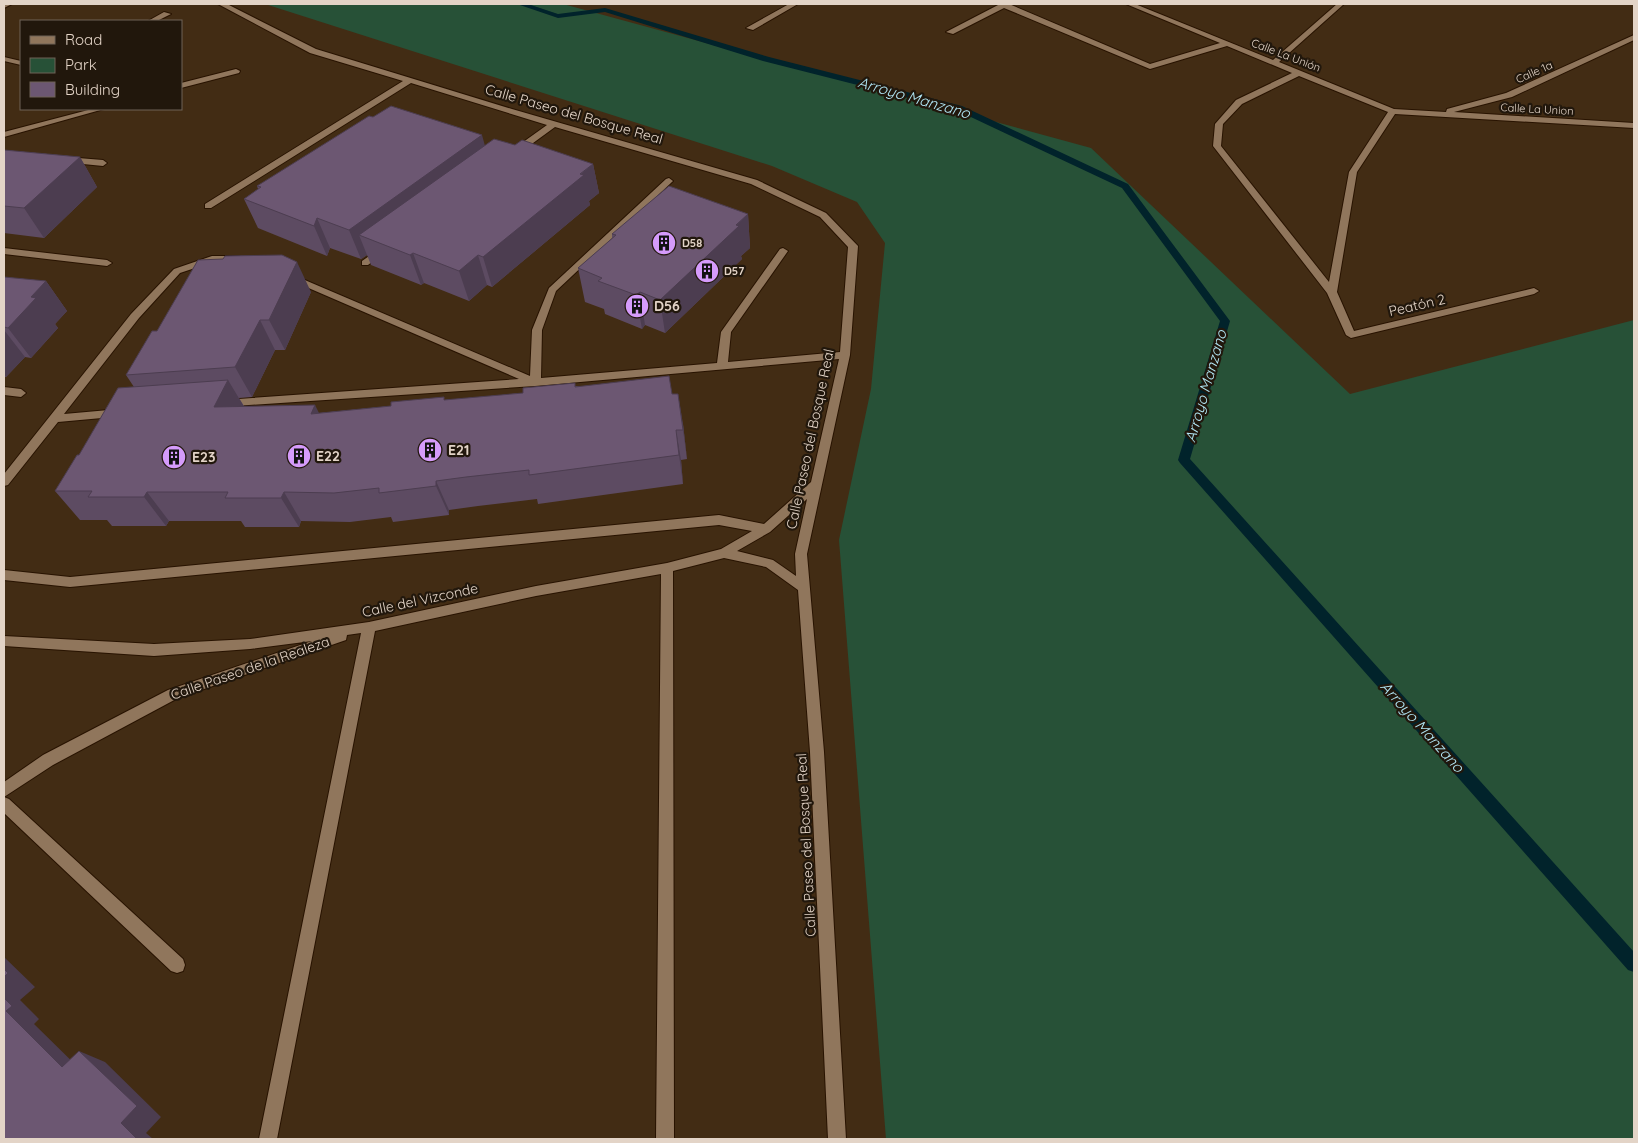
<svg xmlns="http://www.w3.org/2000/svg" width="1638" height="1143" viewBox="0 0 1638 1143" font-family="Quicksand,sans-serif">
	<rect width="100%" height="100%" fill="#422c14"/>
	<path fill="#275137" d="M 265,4 L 563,4 L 1091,148 L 1350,394 L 1634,320 L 1634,1139 L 886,1139 L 839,540 L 871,389 L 885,243 L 857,202 L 772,166 Z"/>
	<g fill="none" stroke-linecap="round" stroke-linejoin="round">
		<path fill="#01232b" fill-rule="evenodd" d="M 517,4 L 528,4 L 558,14 L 605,8 L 769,57 L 962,106 L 1128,184 L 1230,321 L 1190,459 L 1634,952 L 1634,972 L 1628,970 L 1180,463 L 1178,460 L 1220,321 L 1122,188 L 956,110 L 763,61 L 605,12 L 558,18 Z"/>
		<g stroke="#281300" stroke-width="2">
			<path id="minor" d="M 4,4 L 12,4 L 4,8 Z
				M 218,4 L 227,4 L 316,49 L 512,109 L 757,180 L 826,213 L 858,246 L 850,355 L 807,554 L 824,752 L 846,1139 L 828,1139 L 810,752 L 798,590 L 766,567 L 724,558 L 673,571 L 674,1139 L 656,1139 L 661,574 L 536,596 L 375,631 L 277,1139 L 259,1139 L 361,633 L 347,635 L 346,640 L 178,698 L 53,765 L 4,797 L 4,782 L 43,755 L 168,690 L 312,641 L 250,649 L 154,656 L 4,646 L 4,636 L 154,644 L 250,639 L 369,622 L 536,586 L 667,563 L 721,549 L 752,531 L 719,525 L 70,587 L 4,580 L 4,570 L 70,577 L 719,515 L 764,524 L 811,482 L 839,359 L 535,386 L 220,407 L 219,404 L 220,401 L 224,400 L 519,379 L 290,280 L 290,276 L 293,275 L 530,376 L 532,330 L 549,288 L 666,179 L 669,178 L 673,181 L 556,291 L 542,330 L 541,378 L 717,363 L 721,332 L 780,249 L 783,248 L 788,251 L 731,332 L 728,362 L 840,352 L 848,247 L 820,217 L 751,184 L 555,127 L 518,154 L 512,154 L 512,150 L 547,125 L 411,83 L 211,208 L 205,208 L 205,204 L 403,81 L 310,53 ZM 807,499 L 795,554 L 796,576 L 773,560 L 737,551 L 770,532 Z
				M 789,4 L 798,4 L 753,30 L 746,28 Z
				M 1000,4 L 1009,4 L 1150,64 L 1220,43 L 1126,4 L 1135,4 L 1273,60 L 1337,4 L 1344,4 L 1279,62 L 1394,109 L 1446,112 L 1447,109 L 1506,93 L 1634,35 L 1634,40 L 1512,97 L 1454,112 L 1634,123 L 1634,128 L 1395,114 L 1357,172 L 1337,292 L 1354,331 L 1534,288 L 1539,291 L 1534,294 L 1351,338 L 1346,335 L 1327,293 L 1213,146 L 1215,124 L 1236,100 L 1292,73 L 1227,46 L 1150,69 L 1004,8 L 953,34 L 946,32 ZM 1299,76 L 1388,112 L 1349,172 L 1329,282 L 1221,146 L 1223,124 L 1242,104 Z
				M 164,12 L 171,14 L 157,21 L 148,21 Z
				M 4,57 L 21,61 L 21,65 L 4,61 Z
				M 236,69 L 240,71 L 239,73 L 181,88 L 181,83 Z
				M 92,109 L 104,109 L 4,137 L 4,132 Z
				M 66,157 L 103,160 L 107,163 L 103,166 L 63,162 L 62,160 Z
				M 382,247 L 387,250 L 385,252 L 368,265 L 362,265 L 362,261 Z
				M 4,248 L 107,260 L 112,263 L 107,266 L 4,254 Z
				M 212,256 L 239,256 L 244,259 L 239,262 L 213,262 L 180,273 L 139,318 L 64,414 L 120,409 L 126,413 L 124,416 L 58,422 L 8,485 L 4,486 L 4,474 L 131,314 L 174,269 Z
				M 4,387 L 21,389 L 26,393 L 21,397 L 4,395 Z
				M 4,797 L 9,799 L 183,959 L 185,965 L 183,971 L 177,973 L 171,971 L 4,813 Z"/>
		</g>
		<use href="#minor" fill="#90765c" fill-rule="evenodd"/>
	</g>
	<path fill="#5d4b62" d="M 515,145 L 593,164 L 599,193 L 589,201 L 590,205 L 492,287 L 487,285 L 469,301 L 424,283 L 421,285 L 371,265 L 367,255 L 361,259 L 330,248 L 327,256 L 258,228 L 244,199 L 258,189 L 257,186 L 485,146 Z
		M 4,150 L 80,157 L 97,187 L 44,238 L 4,233 Z
		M 748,214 L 750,248 L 741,256 L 742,259 L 665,333 L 645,325 L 642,329 L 605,314 L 604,309 L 585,302 L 578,268 L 612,239 L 612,234 Z
		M 4,277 L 46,281 L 67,311 L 55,324 L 58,328 L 31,358 L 25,357 L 6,377 L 4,377 Z
		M 311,292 L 285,350 L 275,350 L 252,397 L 239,398 L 244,406 L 319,413 L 391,406 L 445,400 L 523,393 L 576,386 L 672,394 L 683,424 L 687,459 L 681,460 L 683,484 L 538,504 L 537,499 L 478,506 L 449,510 L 449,515 L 393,522 L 391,517 L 350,522 L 301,521 L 299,527 L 245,527 L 241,521 L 169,521 L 166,526 L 112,526 L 107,520 L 80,520 L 55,491 L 79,455 L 134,387 L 126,375 Z"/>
	<path fill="#4c3d50" d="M 482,135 L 490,164 L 359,235 L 367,255 L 361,259 L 349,230 Z
		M 80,157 L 97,187 L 44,238 L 24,208 Z
		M 593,164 L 599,193 L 589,201 L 590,205 L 492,287 L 483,257 Z
		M 748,214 L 750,248 L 741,256 L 742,259 L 665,333 L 660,300 Z
		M 317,218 L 330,248 L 327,256 L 314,226 Z
		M 413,253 L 424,283 L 421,285 L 410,255 Z
		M 478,255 L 487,285 L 469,301 L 459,271 Z
		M 297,262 L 311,292 L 285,350 L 269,320 Z
		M 46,281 L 67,311 L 55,324 L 58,328 L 31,358 L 8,328 L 31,297 Z
		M 640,292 L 645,325 L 642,329 L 636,295 Z
		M 260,320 L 275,350 L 252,397 L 235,367 Z
		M 4,330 L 25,357 L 6,377 L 4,375 Z
		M 228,380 L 246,410 L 214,407 Z
		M 678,394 L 683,424 L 687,459 L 683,430 Z
		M 315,405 L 330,435 L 311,414 Z
		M 676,430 L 681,460 L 683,484 L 679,455 Z
		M 436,481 L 449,510 L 449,515 L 436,486 Z
		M 147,492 L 169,521 L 166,526 L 144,497 Z
		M 284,492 L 301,521 L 299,527 L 281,498 Z
		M 4,957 L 35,987 L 20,1000 L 39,1019 L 34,1024 L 89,1078 L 62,1067 L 6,1011 L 4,998 Z
		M 79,1051 L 105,1062 L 161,1117 L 146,1133 L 153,1139 L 137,1139 L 121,1123 Z"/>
	<path fill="#6c5772" stroke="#4c3d50" d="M 391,106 L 482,135 L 349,230 L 317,218 L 314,226 L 244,199 L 261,187 L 257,186 L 369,116 L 373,117 Z
		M 494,139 L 515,145 L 522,140 L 593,164 L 580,174 L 584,175 L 483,257 L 478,255 L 459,271 L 413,253 L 410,255 L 359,235 Z
		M 4,150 L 80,157 L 24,208 L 4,206 Z
		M 669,186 L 748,214 L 736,225 L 739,226 L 660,300 L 640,292 L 636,295 L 598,281 L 602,278 L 578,268 L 616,235 L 612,234 Z
		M 282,255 L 297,262 L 269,320 L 260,320 L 235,367 L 126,375 L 152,331 L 157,331 L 198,260 L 223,259 L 225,256 Z
		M 4,277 L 46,281 L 31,297 L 36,298 L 8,328 L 4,327 Z
		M 669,376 L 672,394 L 678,394 L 683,430 L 676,430 L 679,455 L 529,475 L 529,470 L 466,477 L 436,481 L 436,486 L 379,493 L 379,488 L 334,493 L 284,492 L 281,498 L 225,498 L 228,492 L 147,492 L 144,497 L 88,497 L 92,491 L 55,491 L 77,455 L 79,455 L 118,388 L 228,380 L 214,407 L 315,405 L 311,414 L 391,406 L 391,402 L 444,397 L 444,400 L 523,393 L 523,388 L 575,383 L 575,387 Z
		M 4,969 L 8,973 L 4,977 Z
		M 4,998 L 12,1006 L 6,1011 L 62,1067 L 79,1051 L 137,1106 L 121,1123 L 137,1139 L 4,1139 Z"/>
	<defs>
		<g id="building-disc" transform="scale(1.25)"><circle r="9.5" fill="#d59bfb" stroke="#21170c"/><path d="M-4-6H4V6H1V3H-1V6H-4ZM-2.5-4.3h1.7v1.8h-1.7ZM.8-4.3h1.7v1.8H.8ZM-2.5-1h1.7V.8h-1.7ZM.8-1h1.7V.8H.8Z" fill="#111"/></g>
	</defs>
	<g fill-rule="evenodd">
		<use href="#building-disc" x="664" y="243"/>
		<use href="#building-disc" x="707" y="271"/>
		<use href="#building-disc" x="637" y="306"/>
		<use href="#building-disc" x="430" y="450"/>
		<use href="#building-disc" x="299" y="456"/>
		<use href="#building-disc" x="174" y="457"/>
	</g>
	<g text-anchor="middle" stroke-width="4.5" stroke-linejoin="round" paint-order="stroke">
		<g font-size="11" fill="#e3d4c7" stroke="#21170c">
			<text transform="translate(1286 55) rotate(21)" y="4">Calle La Unión</text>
			<text transform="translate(1534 72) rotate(-24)" y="4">Calle 1a</text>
			<text transform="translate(1537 109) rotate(3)" y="4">Calle La Union</text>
		</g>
		<g font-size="11" font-weight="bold" fill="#e3d4c7" stroke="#21170c" text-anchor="start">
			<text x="682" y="247">D58</text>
			<text x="724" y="275">D57</text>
		</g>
		<g font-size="14" fill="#e3d4c7" stroke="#21170c">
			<text transform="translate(574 114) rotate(16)" y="5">Calle Paseo del Bosque Real</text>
			<text transform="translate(1417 305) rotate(-13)" y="5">Peatón 2</text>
			<text transform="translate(810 439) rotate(-78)" y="5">Calle Paseo del Bosque Real</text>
			<text transform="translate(420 600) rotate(-12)" y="5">Calle del Vizconde</text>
			<text transform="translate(250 668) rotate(-19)" y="5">Calle Paseo de la Realeza</text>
			<text transform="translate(806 845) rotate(-93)" y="5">Calle Paseo del Bosque Real</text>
		</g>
		<g font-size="14" font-weight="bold" fill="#e3d4c7" stroke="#21170c" text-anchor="start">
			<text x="654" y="311">D56</text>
			<text x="448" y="455">E21</text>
			<text x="316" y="461">E22</text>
			<text x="192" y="462">E23</text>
		</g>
		<g font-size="15" font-style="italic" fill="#b3e9f8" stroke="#21170c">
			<text transform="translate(914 98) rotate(16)" y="5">Arroyo Manzano</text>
			<text transform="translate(1206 386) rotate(-74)" y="5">Arroyo Manzano</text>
			<text transform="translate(1422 727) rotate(48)" y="5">Arroyo Manzano</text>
		</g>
	</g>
	<rect width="1638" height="1143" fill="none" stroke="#e3d4c7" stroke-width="10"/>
	<rect x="20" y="20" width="162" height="90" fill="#21170c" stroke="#6f6357"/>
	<rect x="30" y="36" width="25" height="8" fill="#90765c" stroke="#6f6357"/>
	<text x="65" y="45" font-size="15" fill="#e3d4c7">Road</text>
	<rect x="30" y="58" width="25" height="15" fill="#275137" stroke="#6f6357"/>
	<text x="65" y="70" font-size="15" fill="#e3d4c7">Park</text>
	<rect x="30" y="82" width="25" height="15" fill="#6c5772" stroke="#6f6357"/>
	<text x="65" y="95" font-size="15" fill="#e3d4c7">Building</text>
</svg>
